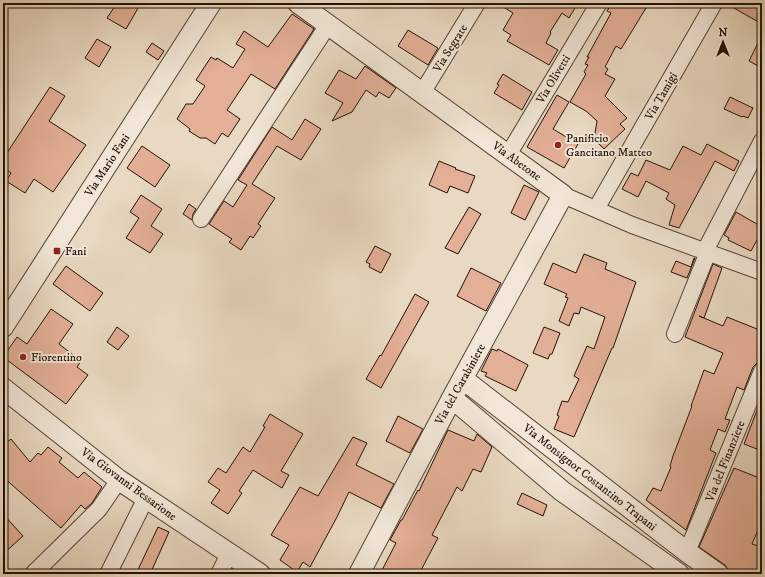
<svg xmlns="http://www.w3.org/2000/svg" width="765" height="577" viewBox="0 0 765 577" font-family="'IM FELL DW Pica',serif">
	<rect width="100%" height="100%" fill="#e9d9c2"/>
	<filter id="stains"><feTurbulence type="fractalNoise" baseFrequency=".005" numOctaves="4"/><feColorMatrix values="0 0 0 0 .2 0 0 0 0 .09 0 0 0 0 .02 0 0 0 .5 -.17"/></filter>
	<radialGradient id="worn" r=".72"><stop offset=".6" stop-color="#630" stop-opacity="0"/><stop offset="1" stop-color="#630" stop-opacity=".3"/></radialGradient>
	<path fill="#e3af97" stroke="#231105" d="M 117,3 L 141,3 L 126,29 L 107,18 Z
		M 497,3 L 578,3 L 569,18 L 562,13 L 550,32 L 551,33 L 546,43 L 558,50 L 549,65 L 507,41 L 511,35 L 503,30 L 513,13 Z
		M 612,3 L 649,3 L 621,49 L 616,46 L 605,67 L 608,69 L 605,74 L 615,79 L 605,96 L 627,118 L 620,124 L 625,129 L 604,149 L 594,139 L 597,121 L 586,111 L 570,102 L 586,74 L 584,72 L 588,65 L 585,64 L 589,57 L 587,57 L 611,13 L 607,11 Z
		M 725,3 L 762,3 L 762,24 Z
		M 292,14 L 314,29 L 275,89 L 251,74 L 227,110 L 240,119 L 228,137 L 222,133 L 215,144 L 206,138 L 200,138 L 189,131 L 190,129 L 177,119 L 186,104 L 193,104 L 205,86 L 196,80 L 211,57 L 216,60 L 217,58 L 233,68 L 245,49 L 236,44 L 244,31 L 268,47 Z
		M 408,30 L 438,48 L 428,65 L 398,46 Z
		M 762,35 L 762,68 L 749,61 Z
		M 97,39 L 111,47 L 99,67 L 85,58 Z
		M 152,43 L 164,51 L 158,60 L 146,52 Z
		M 365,66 L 396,88 L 389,98 L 379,92 L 376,97 L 366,90 L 352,112 L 332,121 L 343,103 L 325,93 L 339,70 L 356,79 Z
		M 503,74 L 532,92 L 522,110 L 494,93 L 499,85 L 497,84 Z
		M 50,87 L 65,96 L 49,121 L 86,145 L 53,192 L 34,179 L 25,193 L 6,181 L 11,173 L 3,168 L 3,159 Z
		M 557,95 L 569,102 L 553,129 L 578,144 L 564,168 L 527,147 Z
		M 730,97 L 753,108 L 748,118 L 743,116 L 742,117 L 724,109 Z
		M 305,119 L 321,129 L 301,160 L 277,146 L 252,184 L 275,198 L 258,224 L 261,226 L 253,238 L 250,236 L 241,250 L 229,242 L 232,239 L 209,224 L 224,201 L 233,207 L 247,185 L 238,180 L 272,127 L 292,140 Z
		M 707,144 L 739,161 L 734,171 L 715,161 L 679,228 L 669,225 L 675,205 L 666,199 L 669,193 L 646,181 L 638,197 L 622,189 L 631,173 L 638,176 L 646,160 L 670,170 L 683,146 L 701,155 Z
		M 142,146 L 170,165 L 155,187 L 127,168 Z
		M 439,161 L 456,168 L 455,169 L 475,176 L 468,193 L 450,186 L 447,193 L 429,185 Z
		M 524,185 L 539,192 L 525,220 L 511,213 Z
		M 141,195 L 162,209 L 151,226 L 163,234 L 150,253 L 126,238 L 139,218 L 130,212 Z
		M 189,204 L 196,209 L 193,214 L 192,220 L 183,214 Z
		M 469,207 L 481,214 L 458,254 L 445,248 Z
		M 736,212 L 762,227 L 762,231 L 751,251 L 728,240 L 729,238 L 724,235 Z
		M 375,246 L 391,254 L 381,273 L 369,267 L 370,264 L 366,262 Z
		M 584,254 L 607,263 L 605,269 L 636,282 L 613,348 L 612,348 L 574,437 L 554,429 L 559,416 L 557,415 L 562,401 L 568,402 L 579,379 L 574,376 L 587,346 L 594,349 L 605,317 L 581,307 L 579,314 L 574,313 L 569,326 L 559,321 L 568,298 L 565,297 L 567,294 L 544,284 L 553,263 L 576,273 Z
		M 694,258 L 695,258 L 687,278 L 671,272 L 676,261 L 691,267 Z
		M 713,264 L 722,268 L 704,318 L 699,316 L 723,326 L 727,317 L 762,331 L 762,342 L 757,354 L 762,355 L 762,362 L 757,363 L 753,367 L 744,390 L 737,387 L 725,419 L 730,420 L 725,432 L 718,429 L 710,450 L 716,453 L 686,530 L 646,500 L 653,488 L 661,491 L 671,467 L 670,466 L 673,456 L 692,406 L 691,406 L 704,370 L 714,374 L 723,353 L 685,337 Z
		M 66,266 L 103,293 L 90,311 L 53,284 Z
		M 471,268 L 501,283 L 486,311 L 457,296 Z
		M 415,294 L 429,302 L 381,388 L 366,379 L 380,355 L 381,356 Z
		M 51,309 L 73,324 L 59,344 L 81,361 L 77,367 L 88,375 L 66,404 L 3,357 L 17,337 L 27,344 Z
		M 117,327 L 129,336 L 118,350 L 107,342 Z
		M 544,327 L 560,333 L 552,354 L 550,354 L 548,359 L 533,353 Z
		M 492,349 L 497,351 L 498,349 L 528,365 L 516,391 L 485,376 L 487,373 L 481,371 Z
		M 761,400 L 762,400 L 762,451 L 744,444 Z
		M 270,414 L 303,434 L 281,471 L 289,475 L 282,488 L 253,470 L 239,491 L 242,493 L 228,514 L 211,503 L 220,490 L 208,482 L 218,468 L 226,473 L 243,447 L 250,452 L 265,427 L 263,426 Z
		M 398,416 L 423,429 L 410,453 L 386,441 Z
		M 448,430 L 474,441 L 477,434 L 492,447 L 481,472 L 473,469 L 462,491 L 457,487 L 432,535 L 438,538 L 419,574 L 380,574 L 396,543 L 390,540 L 401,520 L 402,520 L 418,490 L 419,491 Z
		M 353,437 L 367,443 L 356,465 L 394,484 L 381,508 L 349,492 L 337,517 L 310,567 L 303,562 L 297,572 L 280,560 L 289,545 L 271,535 L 300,487 L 318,496 Z
		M 11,439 L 30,462 L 38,453 L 41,455 L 48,447 L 62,458 L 59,462 L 78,478 L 84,472 L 102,487 L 92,503 L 85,509 L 81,505 L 61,528 L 3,477 L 3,445 Z
		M 734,468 L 762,479 L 762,521 L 752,544 L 762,547 L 762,574 L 731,574 L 725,565 L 699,547 Z
		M 522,493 L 547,505 L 543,516 L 517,504 Z
		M 3,514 L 23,536 L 3,554 Z
		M 158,527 L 169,532 L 150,574 L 136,574 Z"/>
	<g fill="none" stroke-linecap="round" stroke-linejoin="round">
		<g stroke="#544334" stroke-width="18">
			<path id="minor" d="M 422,93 L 477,3
				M 508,155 L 599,3
				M 563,195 L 632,225 L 762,272
				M 596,209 L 714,3
				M 201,219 L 328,25
				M 705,251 L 762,141
				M 675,334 L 708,252
				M 687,552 L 762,371
				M 33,574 L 99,509 L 119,480
				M 108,574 L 146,498
				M 219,574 L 229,554"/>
		</g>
		<g stroke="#544334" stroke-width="22">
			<path id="tertiary" d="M 298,3 L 563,195 L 452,398 L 359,574
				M 3,327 L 211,3
				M 463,379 L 687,552 L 718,574
				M 3,388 L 119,480 L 260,574
				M 452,398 L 562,491 L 679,574"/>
		</g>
		<use href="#minor" stroke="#f1e6d7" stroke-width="16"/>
		<use href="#tertiary" stroke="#f1e6d7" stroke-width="20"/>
	</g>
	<g fill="#8f2418" stroke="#f1e6d7" stroke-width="1.5">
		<circle cx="558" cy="145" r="4"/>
		<rect x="53" y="247" width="8" height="8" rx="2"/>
		<circle cx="23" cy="357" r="4"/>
	</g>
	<g text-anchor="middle" stroke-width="4" stroke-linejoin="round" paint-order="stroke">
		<g font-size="12" fill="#231105" stroke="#f1e6d7">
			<text transform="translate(450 48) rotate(-58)" y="4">Via Segrate</text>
			<text transform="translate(553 79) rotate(-59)" y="4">Via Olivetti</text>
			<text transform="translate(661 96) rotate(-60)" y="4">Via Tamigi</text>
			<text transform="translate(517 161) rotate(36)" y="4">Via Abetone</text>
			<text transform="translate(107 165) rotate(-57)" y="4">Via Mario Fani</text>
			<text transform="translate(460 384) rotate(-61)" y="4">Via del Carabiniere</text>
			<text transform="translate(725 461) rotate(-68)" y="4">Via del Finanziere</text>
			<text transform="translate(590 477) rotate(38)" y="4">Via Monsignor Costantino Trapani</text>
			<text transform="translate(129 484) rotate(36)" y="4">Via Giovanni Bessarione</text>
		</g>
		<g font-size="12" fill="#231105" stroke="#f1e6d7" text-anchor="start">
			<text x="566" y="142">Panificio<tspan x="566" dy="14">Gancitano Matteo</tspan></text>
			<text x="65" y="255">Fani</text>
			<text x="31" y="361">Fiorentino</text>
		</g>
	</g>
	<rect width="765" height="577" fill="none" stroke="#e9d9c2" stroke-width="16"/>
	<rect x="4" y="4" width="757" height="569" fill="none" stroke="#231105" stroke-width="2"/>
	<rect x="8" y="8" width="749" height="561" fill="none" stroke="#231105"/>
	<g transform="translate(723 42)" stroke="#f1e6d7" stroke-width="3" paint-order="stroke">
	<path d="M0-3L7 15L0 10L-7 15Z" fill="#231105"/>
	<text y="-6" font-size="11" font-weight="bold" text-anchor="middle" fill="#231105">N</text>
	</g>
	<rect width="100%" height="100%" filter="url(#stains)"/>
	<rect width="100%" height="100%" fill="url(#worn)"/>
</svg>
